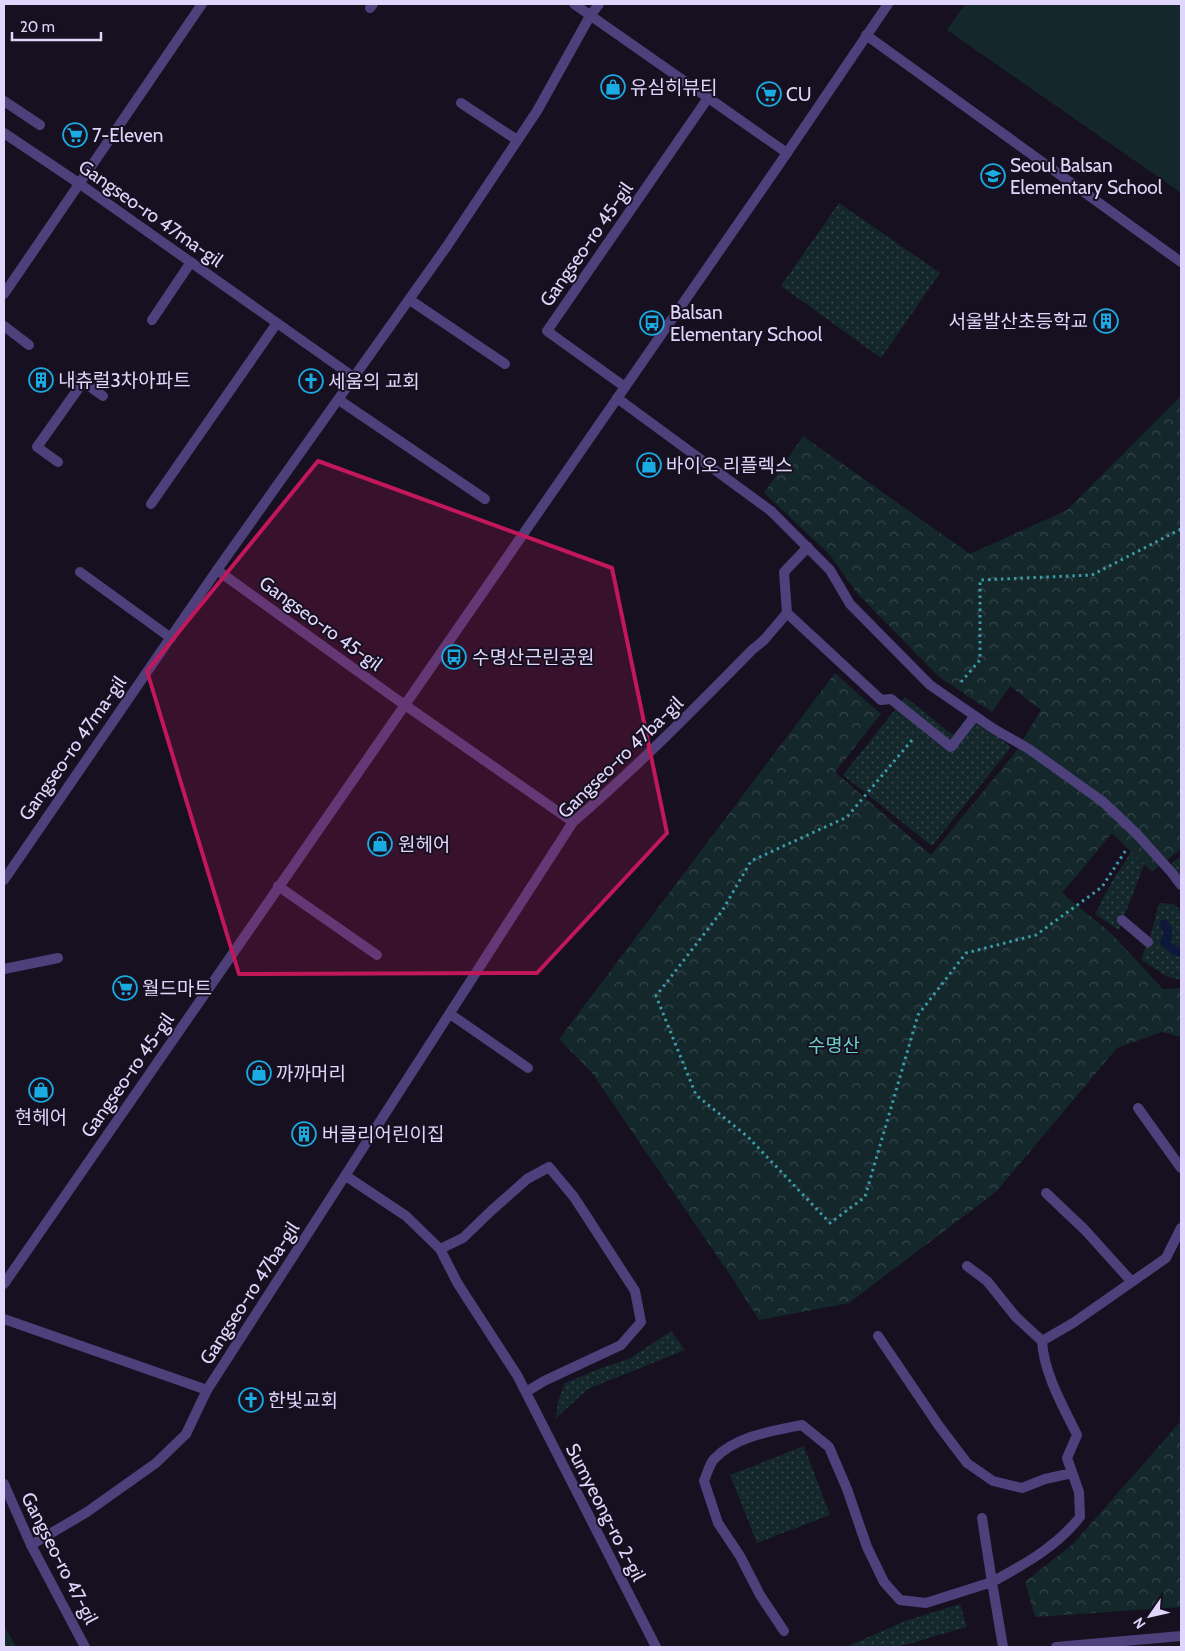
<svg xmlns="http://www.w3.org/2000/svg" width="1185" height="1651" viewBox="0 0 1185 1651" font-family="Cabin,'Noto Sans KR',sans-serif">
	<defs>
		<pattern id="grass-dots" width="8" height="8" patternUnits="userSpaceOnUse" patternTransform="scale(1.25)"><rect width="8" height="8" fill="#14272b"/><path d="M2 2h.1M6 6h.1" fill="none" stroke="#36454b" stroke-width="1.8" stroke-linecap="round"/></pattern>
		<pattern id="forest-crowns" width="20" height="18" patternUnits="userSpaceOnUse" patternTransform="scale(1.25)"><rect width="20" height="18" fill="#14272b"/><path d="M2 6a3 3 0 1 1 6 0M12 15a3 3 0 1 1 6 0" fill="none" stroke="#36454b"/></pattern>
	</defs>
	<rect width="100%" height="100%" fill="#161021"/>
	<path fill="url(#grass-dots)" d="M 839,203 L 940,273 L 881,358 L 781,286 Z
		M 905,697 L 953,735 L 970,714 L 1011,747 L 932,846 L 843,775 Z
		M 1140,838 L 1150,849 L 1119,930 L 1095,914 L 1111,883 Z
		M 1181,856 L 1181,886 L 1168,867 Z
		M 1159,903 L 1174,904 L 1181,911 L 1181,980 L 1168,977 L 1141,960 L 1152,930 Z
		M 671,1331 L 685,1350 L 588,1389 L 556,1418 L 558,1401 L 565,1383 L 604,1367 L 629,1359 Z
		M 804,1446 L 830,1515 L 757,1543 L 730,1475 Z
		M 960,1604 L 967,1627 L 897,1647 L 846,1647 L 905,1621 Z"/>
	<path fill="url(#forest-crowns)" d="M 1181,396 L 1181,849 L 1152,872 L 1112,833 L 1062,893 L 1111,933 L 1163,989 L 1181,988 L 1181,1037 L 1162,1032 L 1117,1048 L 996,1192 L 849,1303 L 759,1320 L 732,1278 L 592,1073 L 559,1039 L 835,673 L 881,714 L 835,772 L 931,855 L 1014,754 L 1041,710 L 1010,686 L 992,712 L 939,677 L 857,593 L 829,554 L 764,493 L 803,436 L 970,554 L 1067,510 Z
		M 1181,1421 L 1181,1607 L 1035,1617 L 1025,1582 L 1073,1544 Z"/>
	<path fill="#14272b" d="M 965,4 L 1181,4 L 1181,193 L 947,30 Z
		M 4,1625 L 16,1647 L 4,1647 Z"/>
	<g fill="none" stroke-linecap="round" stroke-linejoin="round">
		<path stroke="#0f183b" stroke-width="9" d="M 1164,924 C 1169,930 1169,934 1165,942 L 1175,951 L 1181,952"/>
		<path stroke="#3c9ba8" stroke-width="3" stroke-dasharray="2.5 4" stroke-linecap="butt" d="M 961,682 L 980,660 L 980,580 L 1092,575 L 1181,529
			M 912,740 L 847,817 L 751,861 L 722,911 L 656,996 L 696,1095 L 748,1137 L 830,1223 L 865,1197 L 918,1015 L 966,953 L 1036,935 L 1102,887 L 1126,850"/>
		<path stroke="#4d407b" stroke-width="10" d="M 370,8 L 373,4
			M 866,35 L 1181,262
			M 4,101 L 40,125
			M 461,103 L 517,140
			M 410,300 L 505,364
			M 152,320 L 191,262
			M 4,326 L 29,345
			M 83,382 L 103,396
			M 625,387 L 547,331 L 708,98
			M 617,398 L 771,511
			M 339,400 L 485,499
			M 58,462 L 37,447 L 83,382 L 78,378
			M 151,504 L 277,323
			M 217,570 L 392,696 L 573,822
			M 80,572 L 171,638
			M 278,886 L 377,955
			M 4,969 L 58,958
			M 450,1014 L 528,1068
			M 1138,1108 L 1181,1168
			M 1046,1193 L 1085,1230 L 1131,1281
			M 440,1249 L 463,1238 L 491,1211 L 527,1179 L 549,1167 L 574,1197 L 635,1291 L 641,1322 L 621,1345 L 544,1381 L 526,1392
			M 967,1266 L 987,1281 L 1016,1317 L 1042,1341
			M 4,1319 L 207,1390
			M 878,1336 L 939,1426 L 967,1463 L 993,1481 L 1022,1488 L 1045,1479 L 1072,1473
			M 982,1518 L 992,1582 C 1025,1564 1056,1547 1080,1517 L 1079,1492 L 1067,1458 L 1077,1435 C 1063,1406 1044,1374 1042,1341 L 1073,1323 L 1166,1258 L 1181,1228
			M 784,1631 L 760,1595 L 740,1556 L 718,1523 L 704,1481 C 707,1474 709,1465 714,1459 C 736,1436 772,1431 802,1425 L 829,1447 L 847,1489 L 867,1547 L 884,1582 L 900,1600 L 926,1603 L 992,1582 L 1003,1647"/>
		<path stroke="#4d407b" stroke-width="10" d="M 771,511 L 830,570 L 850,604 L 930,685 L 994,729 L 1029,749 L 1102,801 L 1137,834 L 1172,873 L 1181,885
			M 787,613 L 881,700 L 891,699 L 951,747 L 975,716
			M 764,640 L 787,613 L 784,572 L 808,547
			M 1122,920 L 1148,942"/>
		<path stroke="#4d407b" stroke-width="10" d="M 574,4 L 787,153
			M 4,133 L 80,184 L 355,378
			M 4,294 L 202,4
			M 4,880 L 217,570 L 447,246 L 537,111 L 590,16 L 599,4
			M 346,1176 L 406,1216 L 440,1249 L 458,1284 L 517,1375 L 656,1647
			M 31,1545 L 87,1512 L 156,1463 L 186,1434 L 207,1390 L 573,822 C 636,768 694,709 752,650 L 764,640"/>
		<path stroke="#4d407b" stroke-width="10" d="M 4,1284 L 787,153 L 888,4
			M 4,1484 L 31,1545 L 85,1647
			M 1056,1647 L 1181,1636"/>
	</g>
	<path fill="#c2185b" fill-opacity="0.2" stroke="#c2185b" stroke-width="4" stroke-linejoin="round" d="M 318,461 L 612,568 L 667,833 L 537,973 L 239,974 L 147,671 Z"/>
	<defs>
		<g id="shop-ring" transform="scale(1.25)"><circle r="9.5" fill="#161021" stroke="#1aabe2" stroke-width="1.5"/><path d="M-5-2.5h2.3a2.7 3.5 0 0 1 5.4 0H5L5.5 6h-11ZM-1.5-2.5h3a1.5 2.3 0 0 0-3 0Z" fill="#1aabe2"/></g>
		<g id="supermarket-ring" transform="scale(1.25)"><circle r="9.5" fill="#161021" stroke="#1aabe2" stroke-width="1.5"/><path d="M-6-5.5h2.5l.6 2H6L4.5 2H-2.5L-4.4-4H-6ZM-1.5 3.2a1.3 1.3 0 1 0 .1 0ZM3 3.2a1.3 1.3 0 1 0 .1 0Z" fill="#1aabe2"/></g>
		<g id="school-ring" transform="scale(1.25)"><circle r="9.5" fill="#161021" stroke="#1aabe2" stroke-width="1.5"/><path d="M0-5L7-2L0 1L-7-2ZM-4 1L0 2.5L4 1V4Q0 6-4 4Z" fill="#1aabe2"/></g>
		<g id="building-ring" transform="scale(1.25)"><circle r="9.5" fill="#161021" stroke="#1aabe2" stroke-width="1.5"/><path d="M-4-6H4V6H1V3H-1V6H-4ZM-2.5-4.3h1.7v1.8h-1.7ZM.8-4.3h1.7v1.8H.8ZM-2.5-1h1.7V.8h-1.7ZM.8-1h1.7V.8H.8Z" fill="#1aabe2"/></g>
		<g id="bus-ring" transform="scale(1.25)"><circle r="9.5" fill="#161021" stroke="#1aabe2" stroke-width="1.5"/><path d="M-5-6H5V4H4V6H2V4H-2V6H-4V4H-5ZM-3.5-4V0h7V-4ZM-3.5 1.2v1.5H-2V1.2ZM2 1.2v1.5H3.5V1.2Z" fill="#1aabe2"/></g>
		<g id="church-ring" transform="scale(1.25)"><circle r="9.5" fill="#161021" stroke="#1aabe2" stroke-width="1.5"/><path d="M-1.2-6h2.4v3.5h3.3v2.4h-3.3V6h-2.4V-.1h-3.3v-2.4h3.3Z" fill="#1aabe2"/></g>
	</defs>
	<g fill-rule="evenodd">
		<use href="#shop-ring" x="613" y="87"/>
		<use href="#supermarket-ring" x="769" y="94"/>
		<use href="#supermarket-ring" x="75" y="135"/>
		<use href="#school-ring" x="993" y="176"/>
		<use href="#building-ring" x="1106" y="321"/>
		<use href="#bus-ring" x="652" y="323"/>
		<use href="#building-ring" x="41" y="380"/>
		<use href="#church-ring" x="311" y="381"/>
		<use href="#shop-ring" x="649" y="465"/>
		<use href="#bus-ring" x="454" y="657"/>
		<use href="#shop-ring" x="380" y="844"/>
		<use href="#supermarket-ring" x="125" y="988"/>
		<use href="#shop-ring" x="259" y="1073"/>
		<use href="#shop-ring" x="41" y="1090"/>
		<use href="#building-ring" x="304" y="1134"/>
		<use href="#church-ring" x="251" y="1400"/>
	</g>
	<g text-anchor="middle" stroke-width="4" stroke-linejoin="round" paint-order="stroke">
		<g font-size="19" fill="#e0d5fa" stroke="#161021" text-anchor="start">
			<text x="630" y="94">유심히뷰티</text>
			<text x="786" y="101">CU</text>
			<text x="92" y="142">7-Eleven</text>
			<text x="1010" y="172">Seoul Balsan<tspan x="1010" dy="22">Elementary School</tspan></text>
			<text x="670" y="319">Balsan<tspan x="670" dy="22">Elementary School</tspan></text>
			<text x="1088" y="328" text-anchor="end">서울발산초등학교</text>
			<text x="58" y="387">내츄럴3차아파트</text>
			<text x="328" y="388">세움의 교회</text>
			<text x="666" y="472">바이오 리플렉스</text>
			<text x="472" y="664">수명산근린공원</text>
			<text x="398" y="851">원헤어</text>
			<text x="142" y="995">월드마트</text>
			<text x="276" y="1080">까까머리</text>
			<text x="41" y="1124" text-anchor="middle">현헤어</text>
			<text x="322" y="1141">버클리어린이집</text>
			<text x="268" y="1407">한빛교회</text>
		</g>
		<g font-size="19" fill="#e0d5fa" stroke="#161021">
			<text transform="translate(151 213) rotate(35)" y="7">Gangseo-ro 47ma-gil</text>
			<text transform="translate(586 244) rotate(-55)" y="7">Gangseo-ro 45-gil</text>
			<text transform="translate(321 623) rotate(36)" y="7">Gangseo-ro 45-gil</text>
			<text transform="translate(72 748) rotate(-55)" y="7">Gangseo-ro 47ma-gil</text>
			<text transform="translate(620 757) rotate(-44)" y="7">Gangseo-ro 47ba-gil</text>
			<text transform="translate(127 1075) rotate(-55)" y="7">Gangseo-ro 45-gil</text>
			<text transform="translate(249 1293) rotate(-57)" y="7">Gangseo-ro 47ba-gil</text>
			<text transform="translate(606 1512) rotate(63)" y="7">Sumyeong-ro 2-gil</text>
			<text transform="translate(60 1558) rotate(63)" y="7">Gangseo-ro 47-gil</text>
		</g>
		<g font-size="19" fill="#69d2ca" stroke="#161021">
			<text x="834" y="1052">수명산</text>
		</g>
	</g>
	<rect width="1185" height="1651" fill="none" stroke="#e0d5fa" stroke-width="10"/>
	<g transform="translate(1150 1616) rotate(236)" stroke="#161021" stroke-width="4" paint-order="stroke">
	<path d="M0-4L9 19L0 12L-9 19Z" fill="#e0d5fa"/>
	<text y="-8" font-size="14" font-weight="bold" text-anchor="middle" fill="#e0d5fa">N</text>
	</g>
	<path d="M12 32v8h89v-8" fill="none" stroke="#e0d5fa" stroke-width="2.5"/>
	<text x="20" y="32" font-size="15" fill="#e0d5fa" stroke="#161021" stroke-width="4" paint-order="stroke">20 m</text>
</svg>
